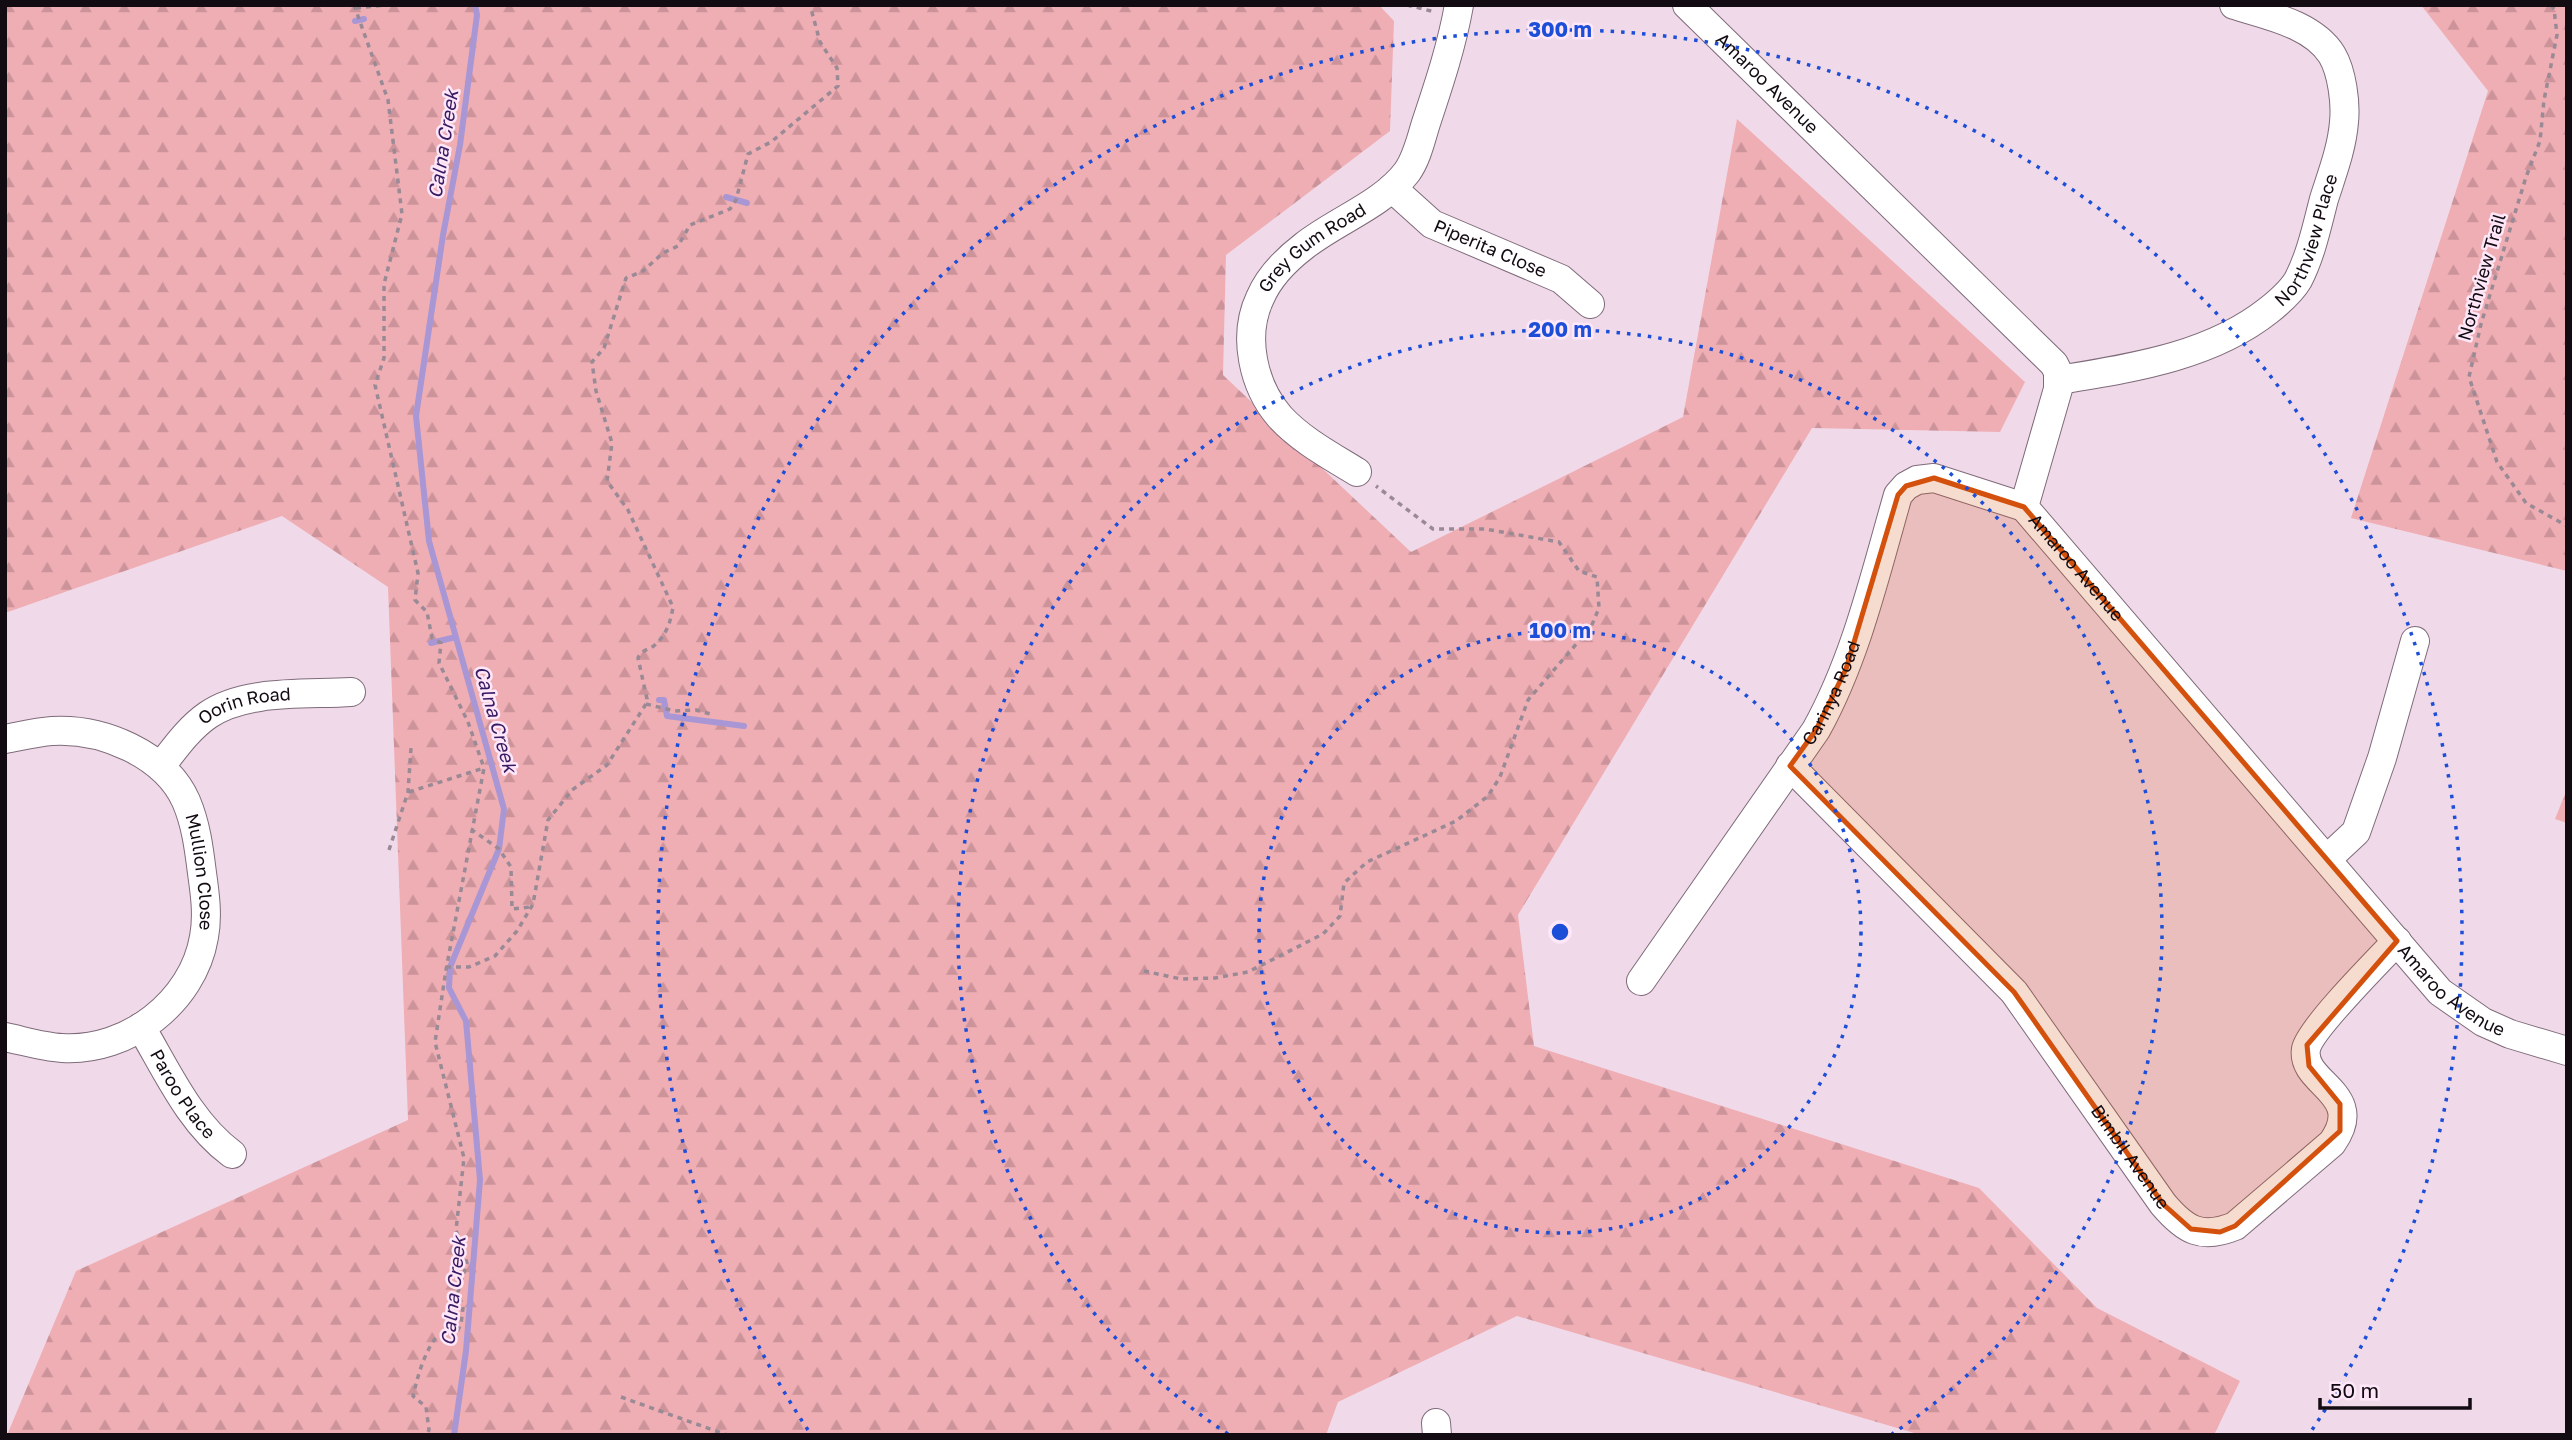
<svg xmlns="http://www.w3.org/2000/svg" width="2572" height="1440" viewBox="0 0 2572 1440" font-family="'Golos Text',sans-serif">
	<defs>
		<pattern id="forest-firs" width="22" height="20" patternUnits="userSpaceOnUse" patternTransform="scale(1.75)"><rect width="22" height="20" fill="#efaeb4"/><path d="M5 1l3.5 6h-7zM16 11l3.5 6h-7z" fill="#cc949a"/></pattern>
	</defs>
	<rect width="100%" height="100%" fill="#f0daea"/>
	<path fill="url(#forest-firs)" d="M 5,5 L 1379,5 L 1394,21 L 1390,131 L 1226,255 L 1223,375 L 1411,552 L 1683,417 L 1737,119 L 2025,382 L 2000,432 L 1812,428 L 1518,915 L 1534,1046 L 1979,1188 L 2097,1308 L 2240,1381 L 2214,1435 L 1921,1435 L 1517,1316 L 1338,1402 L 1326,1435 L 7,1435 L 76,1271 L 408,1120 L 388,587 L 282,516 L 5,613 Z
		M 2421,5 L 2567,5 L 2567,571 L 2351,518 L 2488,91 Z
		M 2567,789 L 2567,823 L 2555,819 Z"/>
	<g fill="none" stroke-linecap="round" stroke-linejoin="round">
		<path stroke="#a897d4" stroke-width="6" d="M 355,21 L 364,19
			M 726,197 L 747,203
			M 431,643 L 456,637
			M 659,700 L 664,700 L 667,716 L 744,726
			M 454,1435 L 466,1351 L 480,1180 L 466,1021 L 449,988 L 450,967 L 499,849 L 504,809 L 429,541 L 416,416 L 443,235 L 460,145 L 477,15 L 475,5"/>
		<g stroke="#7f6b7a" stroke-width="30">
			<g id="minor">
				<path id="s1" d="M 1687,5 L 2054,364 L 2058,372 L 2058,389 L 2024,507 L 2440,992 L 2483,1022 L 2510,1034 L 2567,1051"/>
				<path id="s2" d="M 1392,188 L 1432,224 L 1561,279 L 1590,304"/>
				<path id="s3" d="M 2059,380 C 2131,368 2210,357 2269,310 C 2279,302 2291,292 2298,280 C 2311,255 2317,226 2324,199 C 2332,174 2342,148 2344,122 C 2346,103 2342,72 2332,55 C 2313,24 2266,15 2234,5"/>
				<path id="s4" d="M 1357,472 C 1331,456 1301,440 1280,417 C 1253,386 1242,336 1260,298 C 1269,277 1287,259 1304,246 C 1337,220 1382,205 1407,172 C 1417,158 1421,139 1426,123 C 1439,84 1452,45 1459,5"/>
				<path id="s5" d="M 5,739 C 21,736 37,732 52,731 C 102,728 165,754 186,801 C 196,824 199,849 202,873 C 205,894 208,916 204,937 C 193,1002 128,1052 62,1048 C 43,1047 24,1041 5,1037"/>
				<path id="s6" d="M 161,766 C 175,748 189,728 208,715 C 246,689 307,695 351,692"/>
				<path id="s7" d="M 1790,766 L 2014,992 L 2163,1204 C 2185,1230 2201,1240 2235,1226 L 2332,1143 C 2368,1093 2300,1084 2306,1049 C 2310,1029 2380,959 2397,941"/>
				<path d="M 2327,859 L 2356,832 L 2382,758 L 2415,641"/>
				<path id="s8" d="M 1641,981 L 1816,730 C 1856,658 1875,575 1898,495 L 1906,486 L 1917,480 L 1934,478 L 2024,507"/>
				<path id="s9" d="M 141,1027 C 167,1071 190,1123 232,1154"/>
				<path d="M 1436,1423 L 1437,1435"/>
			</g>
		</g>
		<path stroke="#9a8a96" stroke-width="3.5" stroke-dasharray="5 5" stroke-linecap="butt" d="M 354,5 L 388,100 L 402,214 L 384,284 L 384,358 L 375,385 L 418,573 L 415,600 L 427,612 L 432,638 L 441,643 L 439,663 L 468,722 L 484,768 L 446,970 L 435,1042 L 464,1158 L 456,1230 L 467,1263 L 458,1292 L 463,1308 L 461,1324 L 456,1334 L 437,1336 C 424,1353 418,1375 413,1396 L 426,1407 L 429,1430 L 426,1435
			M 1407,5 L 1435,12
			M 2551,5 L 2554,9 L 2557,35 L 2544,100 L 2540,141 L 2526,177 L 2481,324 L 2469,377 L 2497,462 L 2526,503 L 2567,526
			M 356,8 L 385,5
			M 646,704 L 675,711 L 696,710 L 714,715
			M 409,792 L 484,768
			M 471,829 L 499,849 L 511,867 L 512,909 L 530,907
			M 389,850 L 408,792 L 411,748
			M 446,967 L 469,967 L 495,956 L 517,931 L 533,904 L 548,820 L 572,790 L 607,765 L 646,704 L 647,699 L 638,658 C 642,649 650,650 656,644 C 667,634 671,620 673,607 L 628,510 L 607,481 L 612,443 L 596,391 L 592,362 L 604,348 L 626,278 L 643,271 L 663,253 L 678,246 L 690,225 L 730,209 L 736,200 L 748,154 L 771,142 L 838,86 L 837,68 L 820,42 L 810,5
			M 1144,971 L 1181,979 L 1215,978 L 1248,972 L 1323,934 L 1340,916 L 1344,883 L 1367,862 L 1456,821 L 1488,796 L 1500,777 L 1528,700 L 1591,627 L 1599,608 L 1597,577 L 1579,571 L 1559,542 L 1485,529 L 1433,529 L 1376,486
			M 621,1397 L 727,1435"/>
		<use href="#minor" stroke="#fff" stroke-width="28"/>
	</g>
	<path fill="#d3510c" fill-opacity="0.2" stroke="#d3510c" stroke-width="5" stroke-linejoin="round" d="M 1934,478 L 2024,507 L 2397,941 L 2307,1045 L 2309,1066 L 2340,1104 L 2340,1131 L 2235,1226 L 2220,1232 L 2191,1229 L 2163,1204 L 2014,992 L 1790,766 L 1816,730 L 1846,669 L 1898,495 L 1906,486 Z"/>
	<g fill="none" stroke="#1d4ed8" stroke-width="3.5" stroke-dasharray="3.5 7">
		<circle cx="1560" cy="932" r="301"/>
		<path d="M1228 1434A602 602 0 1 1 1892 1434"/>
		<path d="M808 1430A902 902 0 1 1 2312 1430"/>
	</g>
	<g text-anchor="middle" stroke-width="5" stroke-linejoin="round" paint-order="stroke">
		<g font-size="18" fill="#120b11" stroke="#fde7f8">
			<text dy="6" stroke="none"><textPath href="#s1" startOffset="112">Amaroo Avenue</textPath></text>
			<text dy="6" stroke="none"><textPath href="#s3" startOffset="306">Northview Place</textPath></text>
			<text dy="6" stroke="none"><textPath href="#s2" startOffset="117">Piperita Close</textPath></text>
			<text dy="6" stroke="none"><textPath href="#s4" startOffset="296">Grey Gum Road</textPath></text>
			<text transform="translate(2482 277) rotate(-74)" y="6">Northview Trail</text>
			<text dy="6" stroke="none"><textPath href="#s1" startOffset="742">Amaroo Avenue</textPath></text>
			<text dy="6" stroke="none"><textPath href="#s8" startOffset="346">Carinya Road</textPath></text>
			<text dy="6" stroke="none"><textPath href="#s6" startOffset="108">Oorin Road</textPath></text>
			<text dy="6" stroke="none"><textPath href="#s5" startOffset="280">Mullion Close</textPath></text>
			<text dy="6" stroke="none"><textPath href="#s1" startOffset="1309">Amaroo Avenue</textPath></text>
			<text dy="6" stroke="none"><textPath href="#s9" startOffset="79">Paroo Place</textPath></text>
			<text dy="6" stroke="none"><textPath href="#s7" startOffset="520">Bimbil Avenue</textPath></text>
		</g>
		<g font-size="19" font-style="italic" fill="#371a62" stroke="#fde7f8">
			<text transform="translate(443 144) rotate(-81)" y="7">Calna Creek</text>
			<text transform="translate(496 719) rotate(74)" y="7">Calna Creek</text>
			<text transform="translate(453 1291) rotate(-84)" y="7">Calna Creek</text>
		</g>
	</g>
	<circle cx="1560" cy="932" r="10" fill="#1d4ed8" stroke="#fde7f8" stroke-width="3.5"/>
	<g font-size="21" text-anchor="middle" font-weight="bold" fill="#1d4ed8" stroke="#fde7f8" stroke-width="5" stroke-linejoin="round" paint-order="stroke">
		<text x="1560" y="37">300 m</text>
		<text x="1560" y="337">200 m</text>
		<text x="1560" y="638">100 m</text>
	</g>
	<rect width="2572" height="1440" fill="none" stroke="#120b11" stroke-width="14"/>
	<path d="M2320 1398v10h150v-10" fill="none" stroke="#120b11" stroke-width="3.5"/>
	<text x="2330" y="1398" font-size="21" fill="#120b11" stroke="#fde7f8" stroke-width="5" paint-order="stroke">50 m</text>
</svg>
